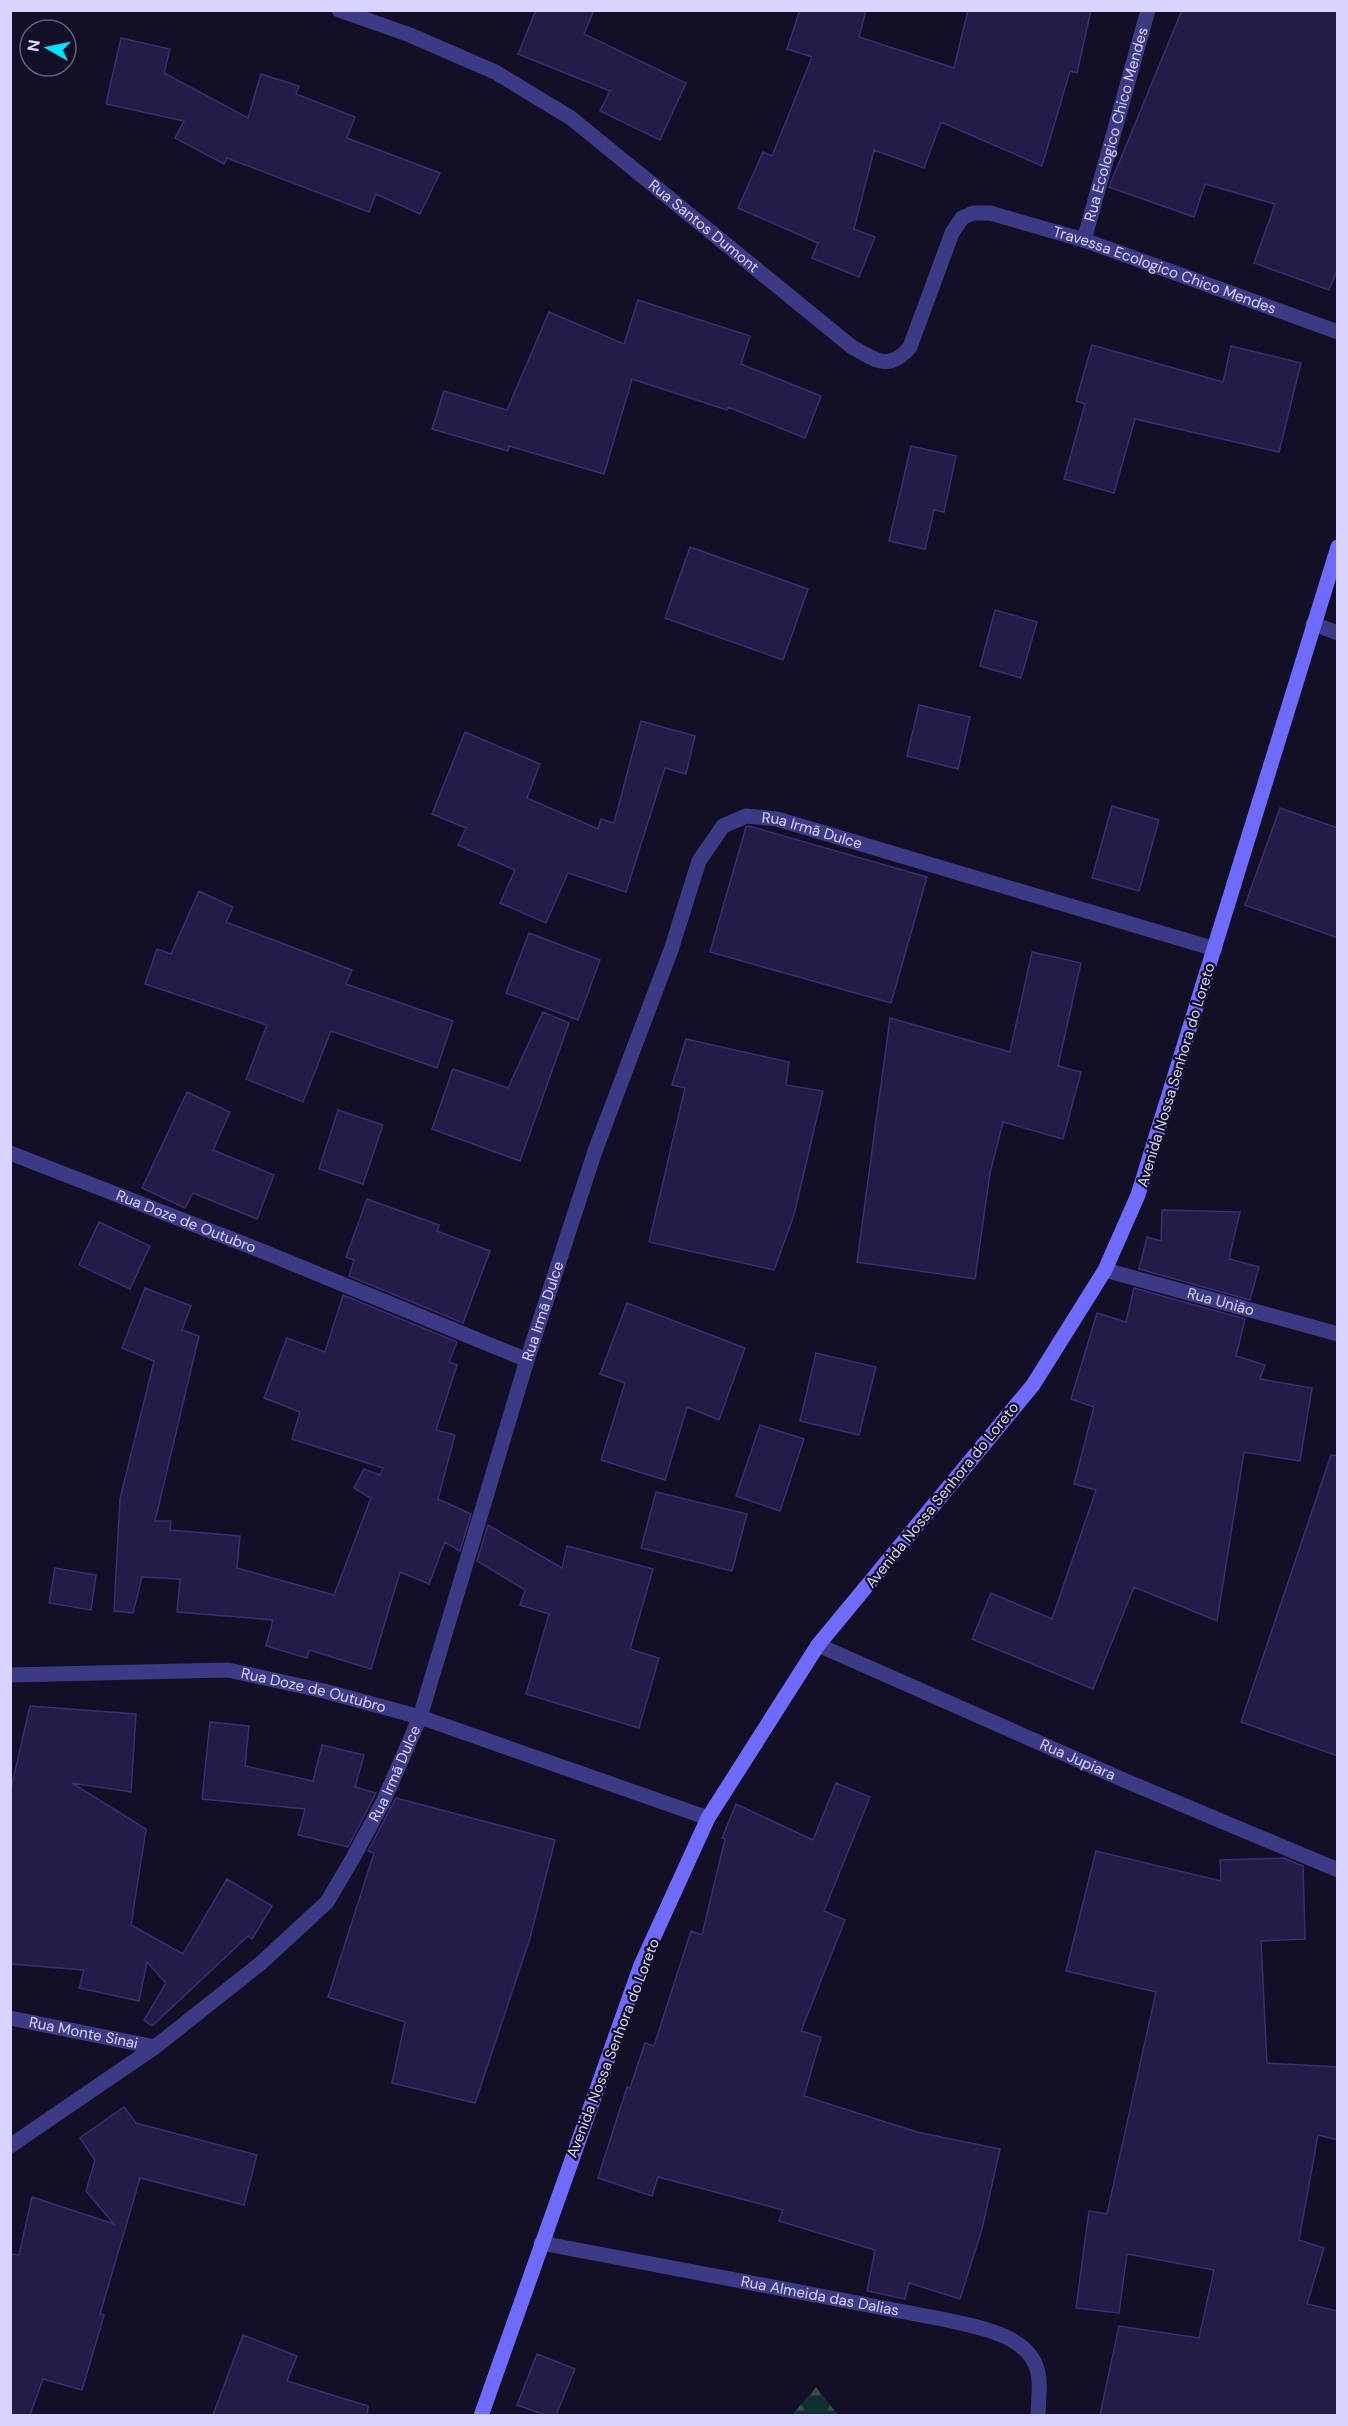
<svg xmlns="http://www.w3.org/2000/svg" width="1348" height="2426" viewBox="0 0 1348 2426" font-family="'DM Sans',sans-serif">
	<defs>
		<pattern id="forest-firs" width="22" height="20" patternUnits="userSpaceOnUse" patternTransform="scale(1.5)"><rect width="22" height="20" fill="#12302f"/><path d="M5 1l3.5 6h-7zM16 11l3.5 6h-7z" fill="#344d4e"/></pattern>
	</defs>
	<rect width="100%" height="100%" fill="#130f26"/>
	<path fill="url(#forest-firs)" d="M 816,2387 L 838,2415 L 792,2415 Z"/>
	<path fill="#241b47" stroke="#3b2d73" stroke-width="1.5" d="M 536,10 L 594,10 L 584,34 L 686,83 L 660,140 L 600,111 L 610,91 L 518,54 Z
		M 800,10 L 866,10 L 859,37 L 954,68 L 968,10 L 1091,10 L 1077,73 L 1070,71 L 1042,166 L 941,122 L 924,168 L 874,150 L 854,229 L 875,237 L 859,277 L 812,258 L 818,243 L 738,208 L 763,152 L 772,156 L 812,57 L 787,49 Z
		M 1182,10 L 1338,10 L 1338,268 L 1329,290 L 1254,263 L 1275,204 L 1205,184 L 1194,217 L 1109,187 Z
		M 121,38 L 170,49 L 164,73 L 248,118 L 261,74 L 299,86 L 296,94 L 355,117 L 347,138 L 440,173 L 420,214 L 376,194 L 369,212 L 227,158 L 224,164 L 175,138 L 184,121 L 106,104 Z
		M 638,300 L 750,336 L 741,364 L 821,396 L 805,438 L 728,407 L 727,410 L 632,379 L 604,474 L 509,446 L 508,451 L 432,429 L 444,391 L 507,410 L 549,312 L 624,344 Z
		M 1092,345 L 1223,382 L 1231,346 L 1301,363 L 1279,452 L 1135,419 L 1114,493 L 1064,479 L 1085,404 L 1076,401 Z
		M 911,446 L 956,456 L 944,512 L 934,510 L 925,549 L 889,541 Z
		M 690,547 L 808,589 L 783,660 L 665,618 Z
		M 995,610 L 1037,622 L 1021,678 L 980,666 Z
		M 919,705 L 970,717 L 958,769 L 907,756 Z
		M 641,721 L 695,736 L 686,774 L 665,768 L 626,892 L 568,873 L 546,923 L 500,903 L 515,870 L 458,845 L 466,828 L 432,814 L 465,732 L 540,764 L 527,798 L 598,829 L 601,819 L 614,823 Z
		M 1112,806 L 1159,820 L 1139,891 L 1092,878 Z
		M 1280,808 L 1338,828 L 1338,938 L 1245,905 Z
		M 749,826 L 927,877 L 891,1003 L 710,952 L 746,827 Z
		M 199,891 L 233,907 L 226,922 L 352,970 L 346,984 L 453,1021 L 437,1068 L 331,1031 L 303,1102 L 246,1079 L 267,1025 L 145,984 L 157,949 L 171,954 Z
		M 529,933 L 600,960 L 578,1020 L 506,993 Z
		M 1032,952 L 1081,963 L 1058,1066 L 1081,1072 L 1063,1139 L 1003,1122 L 990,1173 L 975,1279 L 857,1262 L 890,1018 L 1010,1052 Z
		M 543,1012 L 569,1023 L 520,1161 L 432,1129 L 453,1069 L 508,1088 Z
		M 686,1039 L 789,1062 L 786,1085 L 823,1091 L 794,1215 L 774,1270 L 649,1242 L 685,1088 L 672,1085 Z
		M 187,1092 L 230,1112 L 213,1150 L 274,1175 L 257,1219 L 193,1193 L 185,1208 L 142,1188 Z
		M 338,1110 L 383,1125 L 363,1184 L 319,1169 Z
		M 367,1199 L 439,1225 L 437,1231 L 490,1251 L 463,1323 L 349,1276 L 354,1260 L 346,1257 Z
		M 1162,1210 L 1240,1212 L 1229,1259 L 1259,1267 L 1250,1300 L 1139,1269 L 1147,1237 L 1161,1241 Z
		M 99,1222 L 150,1246 L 130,1289 L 79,1265 Z
		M 145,1288 L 191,1306 L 182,1330 L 199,1336 L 155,1521 L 171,1521 L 170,1530 L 240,1536 L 237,1568 L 334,1595 L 371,1498 L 354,1488 L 364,1469 L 380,1475 L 383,1468 L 292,1439 L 300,1412 L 264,1398 L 287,1338 L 325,1352 L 343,1295 L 457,1342 L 449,1362 L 457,1365 L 436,1430 L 455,1435 L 438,1499 L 471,1514 L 460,1551 L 445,1542 L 429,1584 L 400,1572 L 371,1669 L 309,1650 L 307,1658 L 266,1646 L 273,1620 L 177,1612 L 180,1579 L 142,1577 L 133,1613 L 114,1611 L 120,1499 L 154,1361 L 122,1348 Z
		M 1134,1288 L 1245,1319 L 1236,1356 L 1265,1365 L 1260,1379 L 1312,1388 L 1300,1461 L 1244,1452 L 1217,1621 L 1134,1587 L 1093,1689 L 972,1639 L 991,1593 L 1052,1619 L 1096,1490 L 1074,1484 L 1094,1407 L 1071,1399 L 1097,1313 L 1126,1322 Z
		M 627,1303 L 745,1348 L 719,1420 L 687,1407 L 665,1480 L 601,1460 L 625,1383 L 600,1374 Z
		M 816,1353 L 876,1367 L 859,1435 L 800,1421 Z
		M 760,1425 L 804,1439 L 780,1511 L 736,1496 Z
		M 1331,1455 L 1338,1456 L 1338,1756 L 1241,1722 Z
		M 656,1492 L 747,1514 L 732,1571 L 641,1548 Z
		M 488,1525 L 562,1568 L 567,1546 L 653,1569 L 630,1649 L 659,1658 L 639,1728 L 526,1694 L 549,1614 L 520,1605 L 525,1590 L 477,1561 Z
		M 55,1568 L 96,1575 L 91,1610 L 49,1603 Z
		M 30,1706 L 136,1714 L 131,1792 L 72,1783 L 146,1829 L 131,1925 L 183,1954 L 227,1879 L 272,1906 L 252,1939 L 248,1936 L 152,2026 L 144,2020 L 166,1983 L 147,1962 L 139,2001 L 79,1988 L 84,1970 L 10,1964 L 10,1793 Z
		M 210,1722 L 249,1726 L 245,1766 L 313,1781 L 322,1745 L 364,1755 L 355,1787 L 376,1793 L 348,1847 L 298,1835 L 305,1809 L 202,1799 Z
		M 836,1783 L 870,1797 L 824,1911 L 845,1920 L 801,2031 L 821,2037 L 804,2096 L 917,2132 L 1000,2149 L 982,2229 L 960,2299 L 909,2283 L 905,2299 L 867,2291 L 875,2250 L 779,2221 L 783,2210 L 658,2177 L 652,2196 L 598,2178 L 627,2087 L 630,2088 L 645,2043 L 654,2046 L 691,1931 L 702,1935 L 725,1839 L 722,1838 L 736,1804 L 813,1840 Z
		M 396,1798 L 555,1840 L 530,1938 L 475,2103 L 392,2083 L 405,2022 L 328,1997 L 374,1853 L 368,1851 Z
		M 1096,1851 L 1221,1881 L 1220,1860 L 1284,1858 L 1303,1866 L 1305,1939 L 1261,1941 L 1267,2063 L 1338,2067 L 1338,2140 L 1318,2135 L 1299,2240 L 1324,2248 L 1307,2304 L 1338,2311 L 1338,2415 L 1100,2415 L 1119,2326 L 1199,2338 L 1214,2270 L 1127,2254 L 1119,2313 L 1076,2308 L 1089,2211 L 1107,2214 L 1156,1992 L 1066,1971 Z
		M 124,2107 L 136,2123 L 257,2155 L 244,2205 L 140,2178 L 100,2314 L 104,2315 L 82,2390 L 43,2379 L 30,2415 L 10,2415 L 10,2254 L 19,2255 L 32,2197 L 114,2224 L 86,2191 L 95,2160 L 80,2138 Z
		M 243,2335 L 297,2356 L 287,2381 L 368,2406 L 367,2415 L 213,2415 Z
		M 537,2354 L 575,2369 L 556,2415 L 545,2415 L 517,2405 Z"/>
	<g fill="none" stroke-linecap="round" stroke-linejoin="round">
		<g stroke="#3d3a85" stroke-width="15">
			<path id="s1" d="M 339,10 L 410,35 L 495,72 L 571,118 L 852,347 C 876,360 889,372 910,347 L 952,233 L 962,218 L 973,213 L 990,213 L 1084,240 L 1338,332"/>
			<path id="s2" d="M 1084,240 L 1148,10"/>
			<path d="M 1313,624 L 1338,633"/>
			<path id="s3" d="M 10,1153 L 262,1251 L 527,1360"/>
			<path id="s4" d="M 1105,1270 L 1338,1334"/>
			<path id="s5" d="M 818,1645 L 1126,1781 L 1338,1870"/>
			<path id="s6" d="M 10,1675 L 228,1670 L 324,1691 L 420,1717 L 708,1818"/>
			<path id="s7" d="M 10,2018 L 155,2047"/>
			<path id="s8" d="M 10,2146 L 155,2047 L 261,1963 L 327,1902 L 353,1858 L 384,1800 L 420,1717 L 527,1360 L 595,1151 L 671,950 L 699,861 L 723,826 L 746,816 L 777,819 L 1215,949"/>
			<path id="s9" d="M 541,2243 L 947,2320 C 978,2327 1031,2335 1038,2373 C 1041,2386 1038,2402 1038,2416"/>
		</g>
		<path stroke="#6f6bff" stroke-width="15" d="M 481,2416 L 641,1965 L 708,1818 L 818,1645 L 1033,1385 L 1105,1270 L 1138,1195 L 1338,547"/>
	</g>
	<g text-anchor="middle" stroke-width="4.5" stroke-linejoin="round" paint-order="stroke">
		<g font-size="15" fill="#d9d4ff" stroke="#130f26">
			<text dy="5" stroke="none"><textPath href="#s2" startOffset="120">Rua Ecologico Chico Mendes</textPath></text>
			<text dy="5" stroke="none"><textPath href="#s1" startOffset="428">Rua Santos Dumont</textPath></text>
			<text dy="5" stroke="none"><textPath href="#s1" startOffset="1038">Travessa Ecologico Chico Mendes</textPath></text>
			<text dy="5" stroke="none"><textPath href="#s8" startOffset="1644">Rua Irmã Dulce</textPath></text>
			<text transform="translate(1176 1075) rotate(-73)" y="5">Avenida Nossa Senhora do Loreto</text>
			<text dy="5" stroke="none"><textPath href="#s3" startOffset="189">Rua Doze de Outubro</textPath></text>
			<text dy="5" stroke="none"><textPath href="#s4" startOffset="120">Rua União</textPath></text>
			<text dy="5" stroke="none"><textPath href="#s8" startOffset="1032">Rua Irmã Dulce</textPath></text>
			<text transform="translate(942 1495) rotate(-51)" y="5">Avenida Nossa Senhora do Loreto</text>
			<text dy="5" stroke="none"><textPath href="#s6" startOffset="306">Rua Doze de Outubro</textPath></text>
			<text dy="5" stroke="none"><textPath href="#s5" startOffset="284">Rua Jupiara</textPath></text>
			<text dy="5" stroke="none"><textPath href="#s8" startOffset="546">Rua Irmã Dulce</textPath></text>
			<text dy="5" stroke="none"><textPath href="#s7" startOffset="75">Rua Monte Sinai</textPath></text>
			<text transform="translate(613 2048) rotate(-69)" y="5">Avenida Nossa Senhora do Loreto</text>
			<text dy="5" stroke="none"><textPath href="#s9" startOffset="284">Rua Almeida das Dalias</textPath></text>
		</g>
	</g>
	<rect width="1348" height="2426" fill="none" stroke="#d9d4ff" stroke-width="24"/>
	<g transform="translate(48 48) rotate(279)"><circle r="28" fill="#130f26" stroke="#625e7d" stroke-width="1.5"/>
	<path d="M0-4.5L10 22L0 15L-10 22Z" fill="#00e5ff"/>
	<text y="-9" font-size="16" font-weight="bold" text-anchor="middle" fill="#d9d4ff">N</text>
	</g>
</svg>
